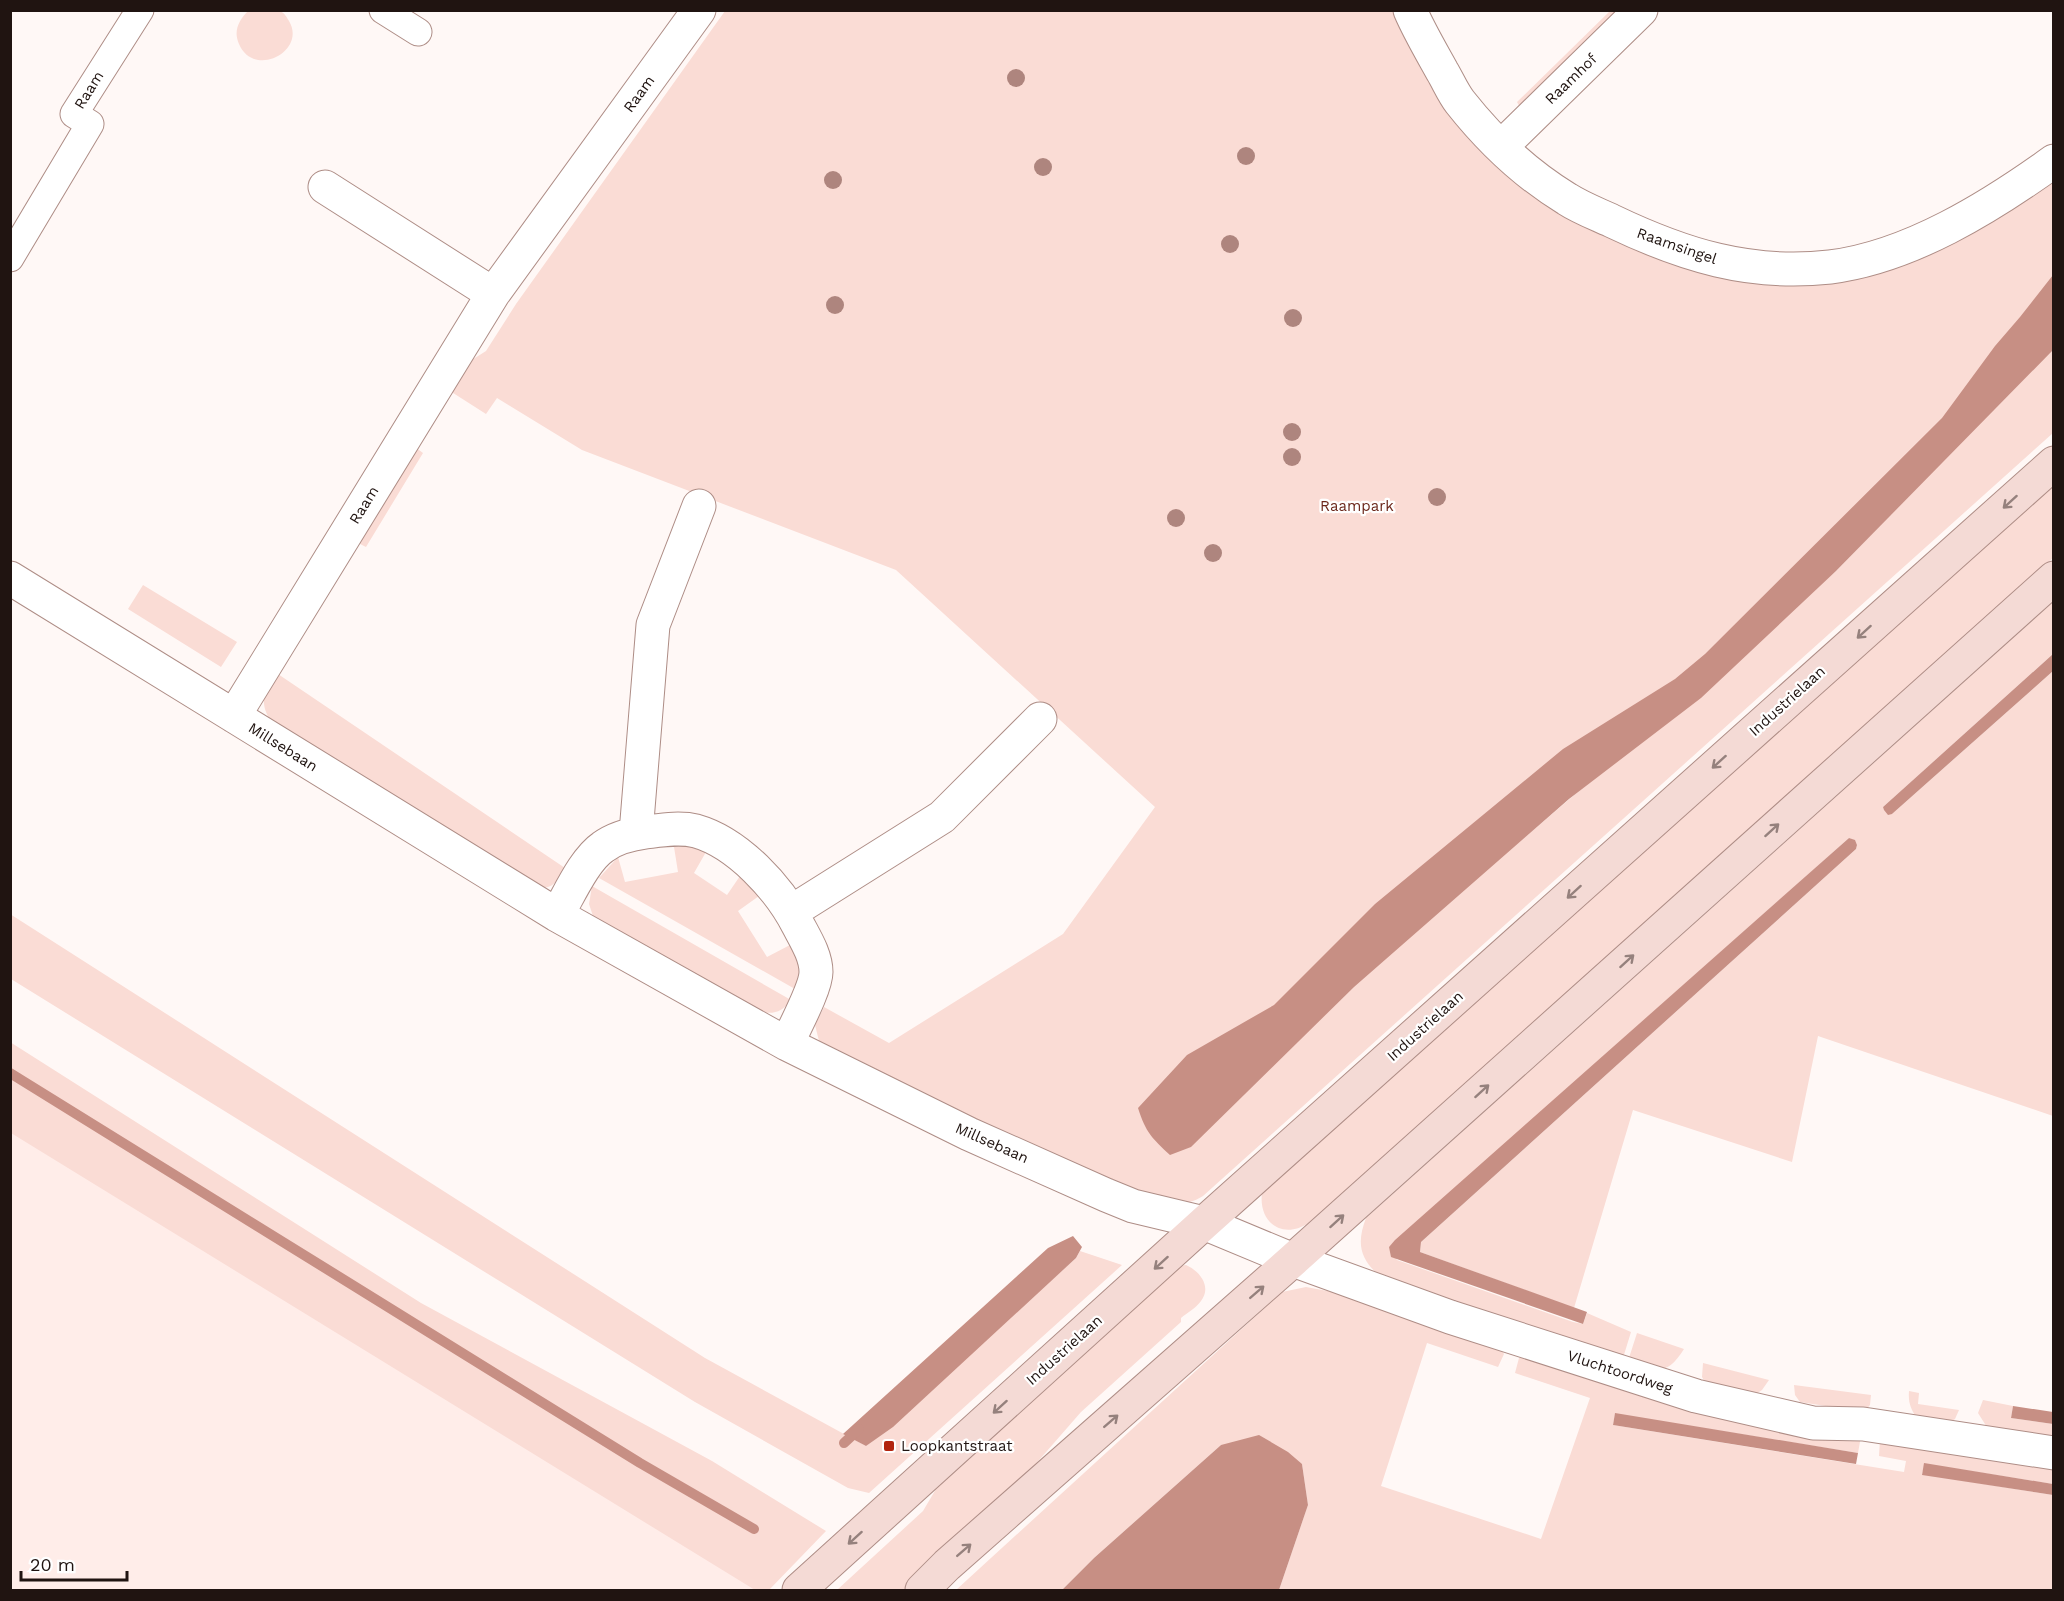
<svg xmlns="http://www.w3.org/2000/svg" width="2064" height="1601" viewBox="0 0 2064 1601" font-family="'Work Sans',sans-serif">
	<rect width="100%" height="100%" fill="#fff8f6"/>
	<path fill="#ffede9" d="M 11,1107 L 758,1590 L 11,1590 Z"/>
	<path fill="#fadcd5" fill-rule="evenodd" d="M 248,11 C 257,10 272,8 280,11 C 285,13 287,18 289,21 C 307,51 254,79 239,44 C 233,31 239,20 248,11 Z
		M 725,11 L 1397,11 L 1481,148 L 1775,282 L 2053,177 L 2053,433 L 1203,1196 C 1190,1204 1179,1205 1163,1203 L 1008,1134 L 831,1050 L 819,1041 L 815,1025 L 824,1007 L 889,1043 L 1063,934 L 1155,807 L 896,570 L 582,450 L 497,398 L 486,414 L 450,391 L 467,363 L 486,351 L 516,304 ZM 1913,492 L 1836,571 L 1524,838 Z
		M 1610,11 L 1627,11 L 1522,111 L 1517,102 Z
		M 415,447 L 423,453 L 366,547 L 356,542 Z
		M 2053,477 L 2053,558 L 1310,1222 C 1283,1241 1258,1223 1262,1192 Z
		M 143,585 L 237,642 L 221,667 L 128,609 Z
		M 2053,602 L 2053,654 L 1883,807 L 1892,814 L 2053,671 L 2053,1116 L 1818,1036 L 1792,1162 L 1633,1110 L 1574,1308 L 1420,1252 L 1421,1242 L 1856,849 L 1857,845 L 1855,841 L 1849,838 L 1389,1247 L 1397,1260 L 1573,1322 L 1583,1324 L 1587,1313 L 1631,1332 L 1623,1358 L 1382,1278 C 1360,1260 1356,1244 1366,1218 Z
		M 275,672 L 565,868 C 559,878 555,888 541,888 L 270,720 C 258,699 266,692 275,672 Z
		M 690,845 L 706,852 L 694,873 L 727,895 L 740,876 L 757,890 L 759,896 L 738,911 L 767,957 L 790,945 C 800,959 802,973 795,989 L 599,878 L 618,857 L 625,882 L 678,872 L 674,847 Z
		M 592,886 L 791,1000 C 782,1013 772,1015 757,1011 L 594,919 L 589,904 Z
		M 10,914 L 705,1358 L 866,1446 L 1076,1258 L 1080,1251 L 1122,1265 L 869,1493 L 848,1488 L 695,1402 L 11,979 Z
		M 10,1042 L 421,1303 L 712,1461 L 826,1531 L 769,1590 L 755,1590 L 11,1133 Z
		M 1186,1265 C 1200,1271 1212,1287 1201,1301 C 1196,1308 1187,1313 1181,1318 L 1181,1322 L 1081,1412 L 1013,1490 L 905,1590 L 837,1590 L 923,1511 L 952,1462 L 1178,1266 Z
		M 1306,1287 L 1333,1292 L 1500,1347 L 1504,1354 L 1498,1367 L 1427,1343 L 1381,1486 L 1541,1539 L 1590,1398 L 1515,1373 L 1519,1358 L 1526,1354 L 1861,1436 L 1858,1453 L 1615,1414 L 1613,1425 L 1904,1472 L 1906,1461 L 1879,1456 L 1880,1439 L 2053,1465 L 2053,1484 L 1925,1464 L 1922,1474 L 2053,1495 L 2053,1590 L 1279,1590 L 1308,1505 L 1302,1464 L 1221,1445 L 1094,1558 L 1062,1590 L 956,1590 L 1282,1292 Z
		M 1637,1333 L 1684,1349 C 1666,1378 1655,1370 1628,1361 Z
		M 1703,1363 L 1769,1380 L 1762,1390 L 1756,1394 L 1706,1384 L 1702,1377 Z
		M 1794,1385 L 1871,1395 L 1870,1405 L 1864,1412 L 1800,1402 L 1795,1395 Z
		M 1909,1391 L 1919,1393 L 1918,1404 L 1959,1410 L 1955,1419 L 1948,1424 L 1917,1419 C 1911,1409 1908,1403 1909,1391 Z
		M 1983,1400 L 2013,1406 L 2011,1418 L 2053,1424 L 2053,1442 L 1990,1432 L 1978,1413 Z"/>
	<path fill="#c78f84" d="M 2053,275 L 2053,350 L 1836,571 L 1701,698 L 1569,799 L 1354,987 L 1191,1147 L 1170,1155 C 1152,1138 1146,1133 1138,1108 L 1187,1055 L 1274,1005 L 1375,904 L 1563,749 L 1675,679 L 1705,654 L 1942,418 L 1995,346 L 2020,317 Z
		M 2053,654 L 2053,671 L 1892,814 L 1888,815 L 1884,810 L 1883,807 Z
		M 1849,838 L 1855,840 L 1857,845 L 1856,849 L 1421,1242 L 1420,1252 L 1587,1312 L 1583,1324 L 1391,1257 L 1389,1247 L 1395,1240 Z
		M 1073,1236 L 1082,1247 L 1076,1258 L 893,1427 L 866,1446 L 843,1434 L 1048,1248 Z
		M 2013,1406 L 2053,1412 L 2053,1424 L 2011,1418 Z
		M 1615,1413 L 1858,1453 L 1856,1464 L 1613,1425 Z
		M 1259,1435 L 1288,1452 L 1302,1464 L 1308,1505 L 1279,1590 L 1062,1590 L 1094,1558 L 1221,1445 Z
		M 1924,1463 L 2053,1484 L 2053,1495 L 1922,1475 Z"/>
	<g fill="none" stroke-linecap="round" stroke-linejoin="round">
		<path stroke="#c78f84" stroke-width="10" d="M 10,1073 L 640,1463 L 754,1529
			M 844,1443 L 859,1429"/>
		<g stroke="#ae8d86" stroke-width="29">
			<path id="pedestrian" d="M 383,10 L 418,32
				M 10,258 L 90,124 L 74,114 L 140,10"/>
		</g>
		<g stroke="#ae8d86" stroke-width="35">
			<path id="minor" d="M 1410,10 C 1419,31 1431,51 1442,71 C 1448,81 1453,93 1460,102 C 1490,140 1526,174 1567,199 C 1581,208 1597,214 1612,221 C 1683,255 1750,276 1830,267 C 1910,257 1990,207 2054,161
				M 1501,147 L 1641,10
				M 325,187 L 493,294
				M 10,578 L 557,915 L 787,1044 L 969,1134 L 1106,1195 L 1133,1206 L 1204,1223 L 1293,1260 L 1450,1317 L 1696,1396 L 1813,1423 L 1863,1424 L 2054,1453
				M 234,716 L 493,294 L 699,10
				M 636,833 L 653,625 L 699,506
				M 791,912 L 942,817 L 1040,719
				M 557,915 C 569,895 584,860 603,847 C 615,838 631,834 646,832 C 662,830 680,827 696,831 C 738,843 779,888 798,925 C 806,940 816,956 816,972 C 816,988 794,1028 787,1044"/>
		</g>
		<g stroke="#ae8d86" stroke-width="35">
			<path id="secondary" d="M 799,1590 L 1204,1223 L 2054,463
				M 922,1590 L 947,1565 L 1293,1260 L 2054,578"/>
		</g>
		<use href="#pedestrian" stroke="#fff" stroke-width="27"/>
		<use href="#minor" stroke="#fff" stroke-width="33"/>
		<use href="#secondary" stroke="#f4dad5" stroke-width="33"/>
	</g>
	<g fill="#ae857e">
		<circle cx="1016" cy="78" r="9"/>
		<circle cx="1246" cy="156" r="9"/>
		<circle cx="1043" cy="167" r="9"/>
		<circle cx="833" cy="180" r="9"/>
		<circle cx="1230" cy="244" r="9"/>
		<circle cx="835" cy="305" r="9"/>
		<circle cx="1293" cy="318" r="9"/>
		<circle cx="1292" cy="432" r="9"/>
		<circle cx="1292" cy="457" r="9"/>
		<circle cx="1437" cy="497" r="9"/>
		<circle cx="1176" cy="518" r="9"/>
		<circle cx="1213" cy="553" r="9"/>
	</g>
	<defs><path id="oneway-shaft" d="M-6 0H5M1.5-3L5.5 0L1.5 3" fill="none" stroke-width="1.6" stroke-linecap="round" stroke-linejoin="round" transform="scale(1.5)"/></defs>
	<g stroke="#95817d">
		<use href="#oneway-shaft" transform="translate(2010 502) rotate(138)"/>
		<use href="#oneway-shaft" transform="translate(1864 632) rotate(138)"/>
		<use href="#oneway-shaft" transform="translate(1719 762) rotate(138)"/>
		<use href="#oneway-shaft" transform="translate(1772 830) rotate(-42)"/>
		<use href="#oneway-shaft" transform="translate(1574 892) rotate(138)"/>
		<use href="#oneway-shaft" transform="translate(1627 961) rotate(-42)"/>
		<use href="#oneway-shaft" transform="translate(1482 1091) rotate(-42)"/>
		<use href="#oneway-shaft" transform="translate(1337 1221) rotate(-42)"/>
		<use href="#oneway-shaft" transform="translate(1161 1263) rotate(138)"/>
		<use href="#oneway-shaft" transform="translate(1257 1292) rotate(-41)"/>
		<use href="#oneway-shaft" transform="translate(1000 1407) rotate(138)"/>
		<use href="#oneway-shaft" transform="translate(1111 1421) rotate(-41)"/>
		<use href="#oneway-shaft" transform="translate(855 1538) rotate(138)"/>
		<use href="#oneway-shaft" transform="translate(964 1550) rotate(-41)"/>
	</g>
	<rect fill="#b2240e" stroke="#fff" stroke-width="2" x="883" y="1440" width="12" height="12" rx="3"/>
	<g text-anchor="middle" stroke-width="4.5" stroke-linejoin="round" paint-order="stroke">
		<g font-size="15" fill="#201411" stroke="#fff">
			<text transform="translate(1571 79) rotate(-44)" y="5">Raamhof</text>
			<text transform="translate(89 90) rotate(-58)" y="5">Raam</text>
			<text transform="translate(639 94) rotate(-54)" y="5">Raam</text>
			<text transform="translate(1677 246) rotate(19)" y="5">Raamsingel</text>
			<text transform="translate(364 505) rotate(-58)" y="5">Raam</text>
			<text transform="translate(1787 701) rotate(-42)" y="5">Industrielaan</text>
			<text transform="translate(283 747) rotate(32)" y="5">Millsebaan</text>
			<text transform="translate(1425 1026) rotate(-42)" y="5">Industrielaan</text>
			<text transform="translate(992 1143) rotate(24)" y="5">Millsebaan</text>
			<text transform="translate(1064 1350) rotate(-42)" y="5">Industrielaan</text>
			<text transform="translate(1620 1372) rotate(18)" y="5">Vluchtoordweg</text>
		</g>
		<g font-size="15" fill="#6b271b" stroke="#fff">
			<text x="1357" y="511">Raampark</text>
		</g>
		<g font-size="15" fill="#201411" stroke="#fff" text-anchor="start">
			<text x="901" y="1451">Loopkantstraat</text>
		</g>
	</g>
	<rect width="2064" height="1601" fill="none" stroke="#201411" stroke-width="24"/>
	<path d="M21 1571v9h106v-9" fill="none" stroke="#201411" stroke-width="3"/>
	<text x="30" y="1571" font-size="18" fill="#201411" stroke="#ffffff" stroke-width="4.5" paint-order="stroke">20 m</text>
</svg>
